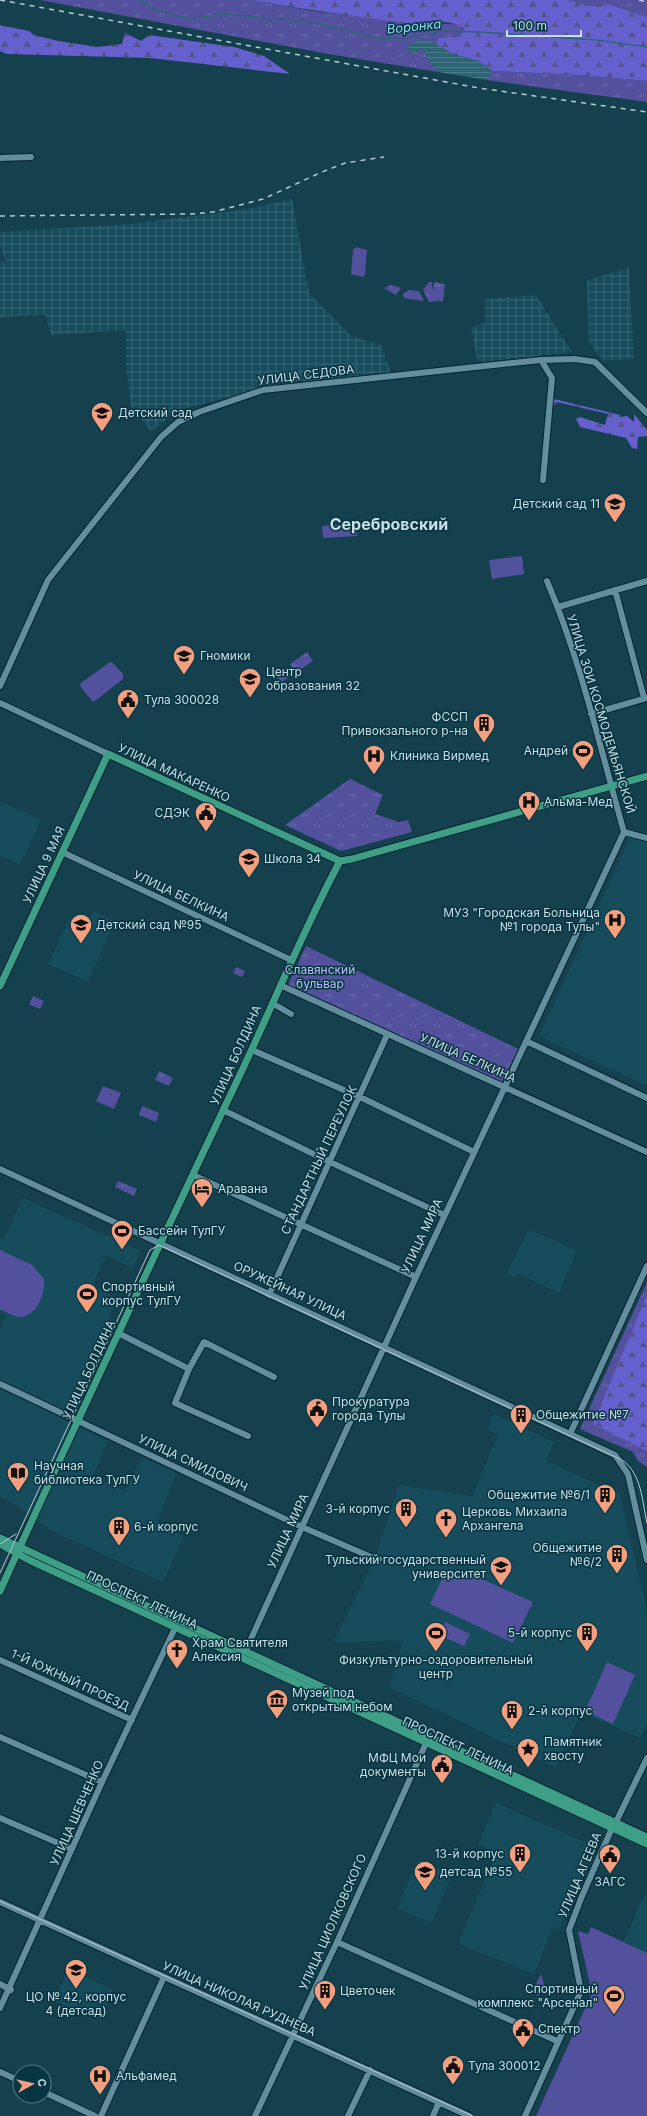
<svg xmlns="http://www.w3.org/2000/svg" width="647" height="2116" viewBox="0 0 647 2116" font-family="Inter,sans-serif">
	<defs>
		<pattern id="industrial-grid" width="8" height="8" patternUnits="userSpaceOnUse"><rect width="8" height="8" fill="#164c5c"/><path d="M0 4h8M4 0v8" fill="none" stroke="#376573"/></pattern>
		<pattern id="grass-tufts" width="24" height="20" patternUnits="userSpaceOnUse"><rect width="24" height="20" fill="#53519e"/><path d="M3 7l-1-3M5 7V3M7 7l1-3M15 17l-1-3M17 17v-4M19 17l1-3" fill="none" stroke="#6a6aac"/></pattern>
		<pattern id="forest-firs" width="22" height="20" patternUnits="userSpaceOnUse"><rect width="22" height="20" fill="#6560cd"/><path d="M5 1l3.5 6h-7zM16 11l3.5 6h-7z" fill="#535390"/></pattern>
		<pattern id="water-rules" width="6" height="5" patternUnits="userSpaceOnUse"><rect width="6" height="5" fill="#2d6577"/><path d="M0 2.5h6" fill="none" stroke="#4a7b8a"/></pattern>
	</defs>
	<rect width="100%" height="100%" fill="#15404d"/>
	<path fill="#164c5c" d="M 0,801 L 41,820 L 20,865 L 0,856 Z
		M 631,835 L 647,843 L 647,1086 L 539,1036 Z
		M 93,911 L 115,921 L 88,982 L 48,964 L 69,919 L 86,926 Z
		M 23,1198 L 141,1251 L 133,1268 L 106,1256 L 92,1286 L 118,1298 L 62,1419 L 108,1441 L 93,1476 L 125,1491 L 142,1457 L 177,1473 L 157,1522 L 184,1537 L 163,1582 L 52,1531 L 16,1505 L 0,1497 L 0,1329 L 6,1316 L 0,1313 L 0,1239 L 3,1240 Z
		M 529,1229 L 577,1251 L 559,1293 L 518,1274 L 516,1277 L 507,1273 Z
		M 494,1414 L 554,1442 L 546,1461 L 620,1494 L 647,1611 L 647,1724 L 640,1738 L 581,1712 L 556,1768 L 389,1687 L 403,1640 L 333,1643 L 373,1563 L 399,1485 L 472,1496 L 498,1435 L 487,1429 Z
		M 496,1803 L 594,1846 L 559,1929 L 553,1927 L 534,1974 L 458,1944 L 496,1854 L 478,1844 Z
		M 418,1860 L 452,1875 L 431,1923 L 397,1908 Z
		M 645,1894 L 647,1895 L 647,1953 L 623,1942 Z
		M 68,1969 L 113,1989 L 101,2020 L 54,2001 Z"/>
	<path fill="url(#industrial-grid)" d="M 292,199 L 309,293 L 351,336 L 381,345 L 391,373 L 319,380 L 242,394 L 179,410 L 151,431 L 131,406 L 126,369 L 126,330 L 51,335 L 45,315 L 0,317 L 0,262 L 6,262 L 0,246 L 0,232 L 130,224 L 242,210 Z
		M 629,268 L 634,359 L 604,361 L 589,343 L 587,280 Z
		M 536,295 L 572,352 L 478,363 L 471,328 L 485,323 L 485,299 Z"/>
	<path fill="url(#grass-tufts)" d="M 40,0 L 251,0 L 313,11 L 409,23 L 457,24 L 464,28 L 461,36 L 438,38 L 438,46 L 432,42 L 416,42 L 430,59 L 434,68 L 438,72 L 323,53 Z
		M 568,0 L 647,0 L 647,17 L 611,5 L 586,6 Z
		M 492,71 L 579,75 L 647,81 L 647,102 L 487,80 Z
		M 429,282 L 432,282 C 432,290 436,294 438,301 L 429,302 L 423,290 Z
		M 434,282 L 445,284 L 443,302 L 439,301 L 434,293 Z
		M 391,285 L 401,288 L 396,295 L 384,288 Z
		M 409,290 L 419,291 L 424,301 L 404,298 L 403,294 Z
		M 307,652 L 313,661 L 296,673 L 290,664 Z
		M 350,779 L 383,795 L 375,814 L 399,822 L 408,820 L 412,832 L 341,851 L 285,825 Z
		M 306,946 L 518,1049 L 502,1082 L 284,985 L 288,985 Z
		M 236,967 L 245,971 L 242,977 L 233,973 Z
		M 33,996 L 44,1001 L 40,1009 L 29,1004 Z
		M 159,1071 L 173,1078 L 169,1086 L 155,1080 Z
		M 142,1106 L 159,1113 L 156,1122 L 139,1115 Z
		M 118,1181 L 137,1189 L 134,1196 L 115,1187 Z
		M 647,1282 L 647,1467 L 638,1461 L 633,1452 L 580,1429 Z
		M 541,1974 L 544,1985 L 539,1996 L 532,1992 Z"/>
	<path fill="url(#forest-firs)" d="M 251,0 L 568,0 L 586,6 L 611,5 L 647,17 L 647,81 L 579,75 L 492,71 L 478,61 L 455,55 L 438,46 L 438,38 L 461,36 L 464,28 C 449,18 425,24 407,23 C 355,17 303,9 251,0 Z
		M 0,25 L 29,31 L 34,35 L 58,41 L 98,47 L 122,44 L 125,33 L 141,41 L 149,35 L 234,47 L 264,56 L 290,74 L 150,58 L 7,54 L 0,51 Z
		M 554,399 L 620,415 L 620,417 L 627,416 L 634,422 L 634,414 L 647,430 L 647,436 L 638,437 L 637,449 L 632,448 L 626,438 L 580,427 L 576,419 L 580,417 L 605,425 L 608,414 L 557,402 L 553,407 Z
		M 647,1295 L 647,1451 L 593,1424 Z"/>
	<path fill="#53519e" d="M 356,247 L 367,250 L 365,275 L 363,277 L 351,274 L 353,250 Z
		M 356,523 L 357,536 L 323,538 L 322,526 Z
		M 522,556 L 524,574 L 492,579 L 489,560 Z
		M 110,662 L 113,663 L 123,674 L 123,679 L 95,701 L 92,701 L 80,686 L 81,683 Z
		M 286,668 L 292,675 L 281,683 L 276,676 Z
		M 103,1086 L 121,1093 L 114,1109 L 96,1101 Z
		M 0,1250 L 32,1265 L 44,1279 C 46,1292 37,1316 21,1317 C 14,1317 6,1312 0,1309 Z
		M 462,1570 L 533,1602 L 513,1643 L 430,1604 L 444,1575 Z
		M 445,1622 L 470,1634 L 464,1646 L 439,1635 Z
		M 607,1662 L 635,1675 L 613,1724 L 585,1711 Z
		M 591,1927 L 647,1953 L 647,2116 L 536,2116 L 592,1993 L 578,1931 L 588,1934 Z"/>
	<path fill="url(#water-rules)" d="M 416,42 L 432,42 L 455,55 L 478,61 L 492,71 L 487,80 L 438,72 C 431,67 428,56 422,49 L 415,54 L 408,51 L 407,46 Z"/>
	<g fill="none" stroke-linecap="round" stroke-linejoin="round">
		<path stroke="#2d6577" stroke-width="1.5" d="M 141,0 L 154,9 L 177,16 L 194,18 L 225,14 L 256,17 L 269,20 L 287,19 L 331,26 L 378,39 L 413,37 L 442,31 L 481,32 L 596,40 L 647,47"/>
		<g stroke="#04252f" stroke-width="8">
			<path id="minor" d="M 0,158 L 31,157
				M 541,360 L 552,378 L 543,480
				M 547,581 C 581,661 600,748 624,832
				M 615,590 L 644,698
				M 558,607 L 647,581
				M 0,686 L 48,580 L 161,437 L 178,422 L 199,412 L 263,390 L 541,360 L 575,359 L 595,362 L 647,413
				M 0,703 L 108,754
				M 591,714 L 647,698
				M 624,832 L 647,838
				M 62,852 L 291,960
				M 280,985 L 647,1152
				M 272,1003 L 291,1014
				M 526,1041 L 647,1098
				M 252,1050 L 360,1097 L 474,1152
				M 223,1110 L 330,1162 L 444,1215
				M 0,1169 L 615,1455 L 628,1474 L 647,1560
				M 193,1175 L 416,1277
				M 269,1295 L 387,1035
				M 118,1333 L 189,1369 L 175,1403 L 248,1436
				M 189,1369 L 204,1342 L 274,1377
				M 0,1384 L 302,1527 L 371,1557 L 379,1559
				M 570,1434 L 647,1266
				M 245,1652 L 416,1277 L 624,832
				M 0,1660 L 132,1720
				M 0,1737 L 102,1782
				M 0,1818 L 72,1849
				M 616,1822 L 647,1758
				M 0,1902 L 469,2116
				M 337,1942 L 557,2041
				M 0,1984 L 11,1990
				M 0,2008 L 102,1782 L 175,1628
				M 0,2072 L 20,2081
				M 44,2092 L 95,2116
				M 101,2116 L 164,1977
				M 255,2116 L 337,1942 L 426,1743
				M 348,2116 L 370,2070
				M 433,2116 L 439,2102
				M 525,2116 L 581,1991 L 569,1930 L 582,1896 L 612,1828"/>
		</g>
		<g stroke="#04252f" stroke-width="9">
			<path id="major" d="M 0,986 L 108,754 L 340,861 L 352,859 L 647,776
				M 0,1538 L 647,1837
				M 0,1544 L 29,1560 L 647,1844
				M 0,1591 C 77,1420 157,1250 237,1081 C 272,1008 302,932 340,861"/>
		</g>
		<use href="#minor" stroke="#638e9d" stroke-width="6"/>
		<use href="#major" stroke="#3f9f86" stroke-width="7"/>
		<path stroke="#b4ccd5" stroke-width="1" d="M 0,1544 L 16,1534
			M 0,1573 L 150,1250 L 159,1245 L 622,1460 C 642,1474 642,1501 647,1523
			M 0,1901 L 473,2116"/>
		<path stroke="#b4ccd5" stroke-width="1.5" stroke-dasharray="5 5" stroke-linecap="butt" d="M 0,0 L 479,88 L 647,112
			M 639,0 L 647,2
			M 0,216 L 191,214 L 213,212 L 263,199 L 322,172 L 345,163 L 384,157"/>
	</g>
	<defs>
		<g id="school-pin" transform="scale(1.15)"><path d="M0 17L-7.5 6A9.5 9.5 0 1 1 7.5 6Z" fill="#f2a080" stroke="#083542"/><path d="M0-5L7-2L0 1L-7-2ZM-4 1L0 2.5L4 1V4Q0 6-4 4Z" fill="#111"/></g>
		<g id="civic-pin" transform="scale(1.15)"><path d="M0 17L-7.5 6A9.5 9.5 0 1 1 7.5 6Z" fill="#f2a080" stroke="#083542"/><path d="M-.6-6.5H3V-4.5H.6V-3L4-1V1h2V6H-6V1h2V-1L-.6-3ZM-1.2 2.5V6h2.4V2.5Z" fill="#111"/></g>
		<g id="building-pin" transform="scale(1.15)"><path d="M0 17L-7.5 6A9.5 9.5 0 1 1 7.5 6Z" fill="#f2a080" stroke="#083542"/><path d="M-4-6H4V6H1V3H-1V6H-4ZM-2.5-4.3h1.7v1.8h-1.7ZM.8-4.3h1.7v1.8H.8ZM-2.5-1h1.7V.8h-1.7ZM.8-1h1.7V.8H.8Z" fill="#111"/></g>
		<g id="stadium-pin" transform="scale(1.15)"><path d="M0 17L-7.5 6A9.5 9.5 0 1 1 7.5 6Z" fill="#f2a080" stroke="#083542"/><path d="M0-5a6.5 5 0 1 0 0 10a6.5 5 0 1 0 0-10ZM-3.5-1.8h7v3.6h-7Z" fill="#111"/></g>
		<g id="hospital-pin" transform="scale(1.15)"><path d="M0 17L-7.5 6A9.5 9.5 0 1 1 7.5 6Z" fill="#f2a080" stroke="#083542"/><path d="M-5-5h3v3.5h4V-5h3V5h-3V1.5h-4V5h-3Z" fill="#111"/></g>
		<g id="hotel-pin" transform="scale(1.15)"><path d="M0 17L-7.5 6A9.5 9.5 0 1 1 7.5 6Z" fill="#f2a080" stroke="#083542"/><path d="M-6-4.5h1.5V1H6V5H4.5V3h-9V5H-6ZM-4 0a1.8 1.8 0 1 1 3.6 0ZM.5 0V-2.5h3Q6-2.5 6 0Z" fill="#111"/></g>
		<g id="library-pin" transform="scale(1.15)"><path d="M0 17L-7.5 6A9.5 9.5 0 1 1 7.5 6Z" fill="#f2a080" stroke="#083542"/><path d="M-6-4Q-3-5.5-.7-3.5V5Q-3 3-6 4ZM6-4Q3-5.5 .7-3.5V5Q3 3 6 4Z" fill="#111"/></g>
		<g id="church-pin" transform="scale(1.15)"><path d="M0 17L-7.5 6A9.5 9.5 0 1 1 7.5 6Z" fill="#f2a080" stroke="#083542"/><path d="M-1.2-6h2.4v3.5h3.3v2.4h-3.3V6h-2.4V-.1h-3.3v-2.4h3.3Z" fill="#111"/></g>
		<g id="university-pin" transform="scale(1.15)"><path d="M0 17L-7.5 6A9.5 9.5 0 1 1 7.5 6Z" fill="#f2a080" stroke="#083542"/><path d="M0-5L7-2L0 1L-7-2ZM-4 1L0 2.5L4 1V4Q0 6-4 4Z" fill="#111"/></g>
		<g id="museum-pin" transform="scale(1.15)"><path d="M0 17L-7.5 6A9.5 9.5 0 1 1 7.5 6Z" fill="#f2a080" stroke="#083542"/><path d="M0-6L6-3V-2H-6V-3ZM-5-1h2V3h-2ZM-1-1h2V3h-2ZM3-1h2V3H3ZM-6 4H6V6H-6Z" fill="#111"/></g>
		<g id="sight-pin" transform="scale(1.15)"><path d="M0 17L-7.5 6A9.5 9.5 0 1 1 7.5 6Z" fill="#f2a080" stroke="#083542"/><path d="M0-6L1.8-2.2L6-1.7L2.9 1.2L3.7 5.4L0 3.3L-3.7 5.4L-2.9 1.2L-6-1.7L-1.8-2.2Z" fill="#111"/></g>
	</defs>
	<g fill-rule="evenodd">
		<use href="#school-pin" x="102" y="413"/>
		<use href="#school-pin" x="615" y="504"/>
		<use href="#school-pin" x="184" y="656"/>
		<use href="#school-pin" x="250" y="679"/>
		<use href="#civic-pin" x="128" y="700"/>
		<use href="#building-pin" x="484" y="724"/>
		<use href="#stadium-pin" x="583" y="751"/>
		<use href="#hospital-pin" x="374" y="756"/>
		<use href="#hospital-pin" x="529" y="802"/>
		<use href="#civic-pin" x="206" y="813"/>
		<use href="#school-pin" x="249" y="859"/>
		<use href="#hospital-pin" x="615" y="920"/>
		<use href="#school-pin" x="81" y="925"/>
		<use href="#hotel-pin" x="202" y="1189"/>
		<use href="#stadium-pin" x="122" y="1231"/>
		<use href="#stadium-pin" x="87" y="1294"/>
		<use href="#civic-pin" x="317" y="1409"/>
		<use href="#building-pin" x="521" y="1415"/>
		<use href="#library-pin" x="18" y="1473"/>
		<use href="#building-pin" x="605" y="1495"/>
		<use href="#building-pin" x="406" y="1509"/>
		<use href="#church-pin" x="446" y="1519"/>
		<use href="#building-pin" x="119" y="1527"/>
		<use href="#building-pin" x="617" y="1555"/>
		<use href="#university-pin" x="501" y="1567"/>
		<use href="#stadium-pin" x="436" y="1633"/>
		<use href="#building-pin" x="587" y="1633"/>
		<use href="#church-pin" x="177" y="1650"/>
		<use href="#museum-pin" x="277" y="1700"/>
		<use href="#building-pin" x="512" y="1711"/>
		<use href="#sight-pin" x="528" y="1749"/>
		<use href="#civic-pin" x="442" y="1765"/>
		<use href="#building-pin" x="520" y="1854"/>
		<use href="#civic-pin" x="610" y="1855"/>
		<use href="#school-pin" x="425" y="1872"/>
		<use href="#school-pin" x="76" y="1970"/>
		<use href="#building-pin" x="325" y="1991"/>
		<use href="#stadium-pin" x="614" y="1996"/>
		<use href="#civic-pin" x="523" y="2029"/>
		<use href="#civic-pin" x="453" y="2066"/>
		<use href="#hospital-pin" x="100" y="2076"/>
	</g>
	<g text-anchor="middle" stroke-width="3" stroke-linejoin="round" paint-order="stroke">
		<g font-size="12" fill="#c9dfe7" stroke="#083542">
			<text transform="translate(306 375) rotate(-7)" y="4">УЛИЦА СЕДОВА</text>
			<text transform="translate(601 714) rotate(73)" y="4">УЛИЦА ЗОИ КОСМОДЕМЬЯНСКОЙ</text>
			<text transform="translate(174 773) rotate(25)" y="4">УЛИЦА МАКАРЕНКО</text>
			<text transform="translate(44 865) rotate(-65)" y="4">УЛИЦА 9 МАЯ</text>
			<text transform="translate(181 896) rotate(25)" y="4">УЛИЦА БЕЛКИНА</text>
			<text transform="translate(236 1055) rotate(-66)" y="4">УЛИЦА БОЛДИНА</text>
			<text transform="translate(468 1058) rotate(24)" y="4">УЛИЦА БЕЛКИНА</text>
			<text transform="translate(319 1160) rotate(-65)" y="4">СТАНДАРТНЫЙ ПЕРЕУЛОК</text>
			<text transform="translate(422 1236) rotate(-65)" y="4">УЛИЦА МИРА</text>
			<text transform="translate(290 1291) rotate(25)" y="4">ОРУЖЕЙНАЯ УЛИЦА</text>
			<text transform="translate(89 1370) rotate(-65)" y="4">УЛИЦА БОЛДИНА</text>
			<text transform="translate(193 1463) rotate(25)" y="4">УЛИЦА СМИДОВИЧ</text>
			<text transform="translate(288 1531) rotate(-65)" y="4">УЛИЦА МИРА</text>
			<text transform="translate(142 1600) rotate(25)" y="4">ПРОСПЕКТ ЛЕНИНА</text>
			<text transform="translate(70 1680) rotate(25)" y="4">1-Й ЮЖНЫЙ ПРОЕЗД</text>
			<text transform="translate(458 1746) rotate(25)" y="4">ПРОСПЕКТ ЛЕНИНА</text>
			<text transform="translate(77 1813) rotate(-66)" y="4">УЛИЦА ШЕВЧЕНКО</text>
			<text transform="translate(580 1875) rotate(-67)" y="4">УЛИЦА АГЕЕВА</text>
			<text transform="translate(333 1922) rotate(-66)" y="4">УЛИЦА ЦИОЛКОВСКОГО</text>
			<text transform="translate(239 1999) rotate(24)" y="4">УЛИЦА НИКОЛАЯ РУДНЕВА</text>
		</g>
		<g font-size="12" fill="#c9dfe7" stroke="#083542" text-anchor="start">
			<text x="118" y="417">Детский сад</text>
			<text x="600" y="508" text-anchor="end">Детский сад 11</text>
			<text x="200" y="660">Гномики</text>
			<text x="266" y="676">Центр<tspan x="266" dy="14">образования 32</tspan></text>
			<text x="144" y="704">Тула 300028</text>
			<text x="468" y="721" text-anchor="end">ФССП<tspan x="468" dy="14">Привокзального р-на</tspan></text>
			<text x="568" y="755" text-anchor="end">Андрей</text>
			<text x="390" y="760">Клиника Вирмед</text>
			<text x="544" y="806">Альма-Мед</text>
			<text x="190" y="817" text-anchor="end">СДЭК</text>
			<text x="264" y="863">Школа 34</text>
			<text x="600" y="917" text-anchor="end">МУЗ "Городская Больница<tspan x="600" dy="14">№1 города Тулы"</tspan></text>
			<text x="96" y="929">Детский сад №95</text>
			<text x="218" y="1193">Аравана</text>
			<text x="138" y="1235">Бассейн ТулГУ</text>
			<text x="102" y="1291">Спортивный<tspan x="102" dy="14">корпус ТулГУ</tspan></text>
			<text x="332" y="1406">Прокуратура<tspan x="332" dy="14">города Тулы</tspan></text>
			<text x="536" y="1419">Общежитие №7</text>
			<text x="34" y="1470">Научная<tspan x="34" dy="14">библиотека ТулГУ</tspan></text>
			<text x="590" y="1499" text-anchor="end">Общежитие №6/1</text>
			<text x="390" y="1513" text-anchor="end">3-й корпус</text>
			<text x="462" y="1516">Церковь Михаила<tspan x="462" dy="14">Архангела</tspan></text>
			<text x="134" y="1531">6-й корпус</text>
			<text x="602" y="1552" text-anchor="end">Общежитие<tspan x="602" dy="14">№6/2</tspan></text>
			<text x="486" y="1564" text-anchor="end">Тульский государственный<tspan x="486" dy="14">университет</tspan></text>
			<text x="572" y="1637" text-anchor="end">5-й корпус</text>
			<text x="192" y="1647">Храм Святителя<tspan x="192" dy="14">Алексия</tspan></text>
			<text x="436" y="1664" text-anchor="middle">Физкультурно-оздоровительный<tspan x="436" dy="14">центр</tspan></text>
			<text x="292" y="1697">Музей под<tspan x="292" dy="14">открытым небом</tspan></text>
			<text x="528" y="1715">2-й корпус</text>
			<text x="544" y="1746">Памятник<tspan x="544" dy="14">хвосту</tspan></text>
			<text x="426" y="1762" text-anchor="end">МФЦ Мои<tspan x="426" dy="14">документы</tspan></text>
			<text x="504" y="1858" text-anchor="end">13-й корпус</text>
			<text x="440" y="1876">детсад №55</text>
			<text x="610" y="1886" text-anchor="middle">ЗАГС</text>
			<text x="598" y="1993" text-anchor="end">Спортивный<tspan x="598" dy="14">комплекс "Арсенал"</tspan></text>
			<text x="340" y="1995">Цветочек</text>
			<text x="76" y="2001" text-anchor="middle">ЦО № 42, корпус<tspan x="76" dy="14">4 (детсад)</tspan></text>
			<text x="538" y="2033">Спектр</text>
			<text x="468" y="2070">Тула 300012</text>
			<text x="116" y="2080">Альфамед</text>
		</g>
		<g font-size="12" fill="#bdc0f7" stroke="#083542">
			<text x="320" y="974">Славянский<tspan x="320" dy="14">бульвар</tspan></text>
		</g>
		<g font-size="13" font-style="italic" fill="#92d7f0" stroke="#083542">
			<text transform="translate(414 26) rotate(-6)" y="5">Воронка</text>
		</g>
		<g font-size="16" font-weight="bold" fill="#c9dfe7" stroke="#083542">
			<text x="389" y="530">Серебровский</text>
		</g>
	</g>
	<g transform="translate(32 2084) rotate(82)"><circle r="19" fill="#083542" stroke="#557984"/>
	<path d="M0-3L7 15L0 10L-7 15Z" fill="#f2a080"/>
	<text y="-6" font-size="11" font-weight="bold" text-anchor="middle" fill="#c9dfe7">С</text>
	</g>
	<path d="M507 30v6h74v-6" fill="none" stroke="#c9dfe7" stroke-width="2"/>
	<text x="513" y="30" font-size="12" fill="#c9dfe7" stroke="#083542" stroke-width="3" paint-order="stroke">100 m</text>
</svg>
